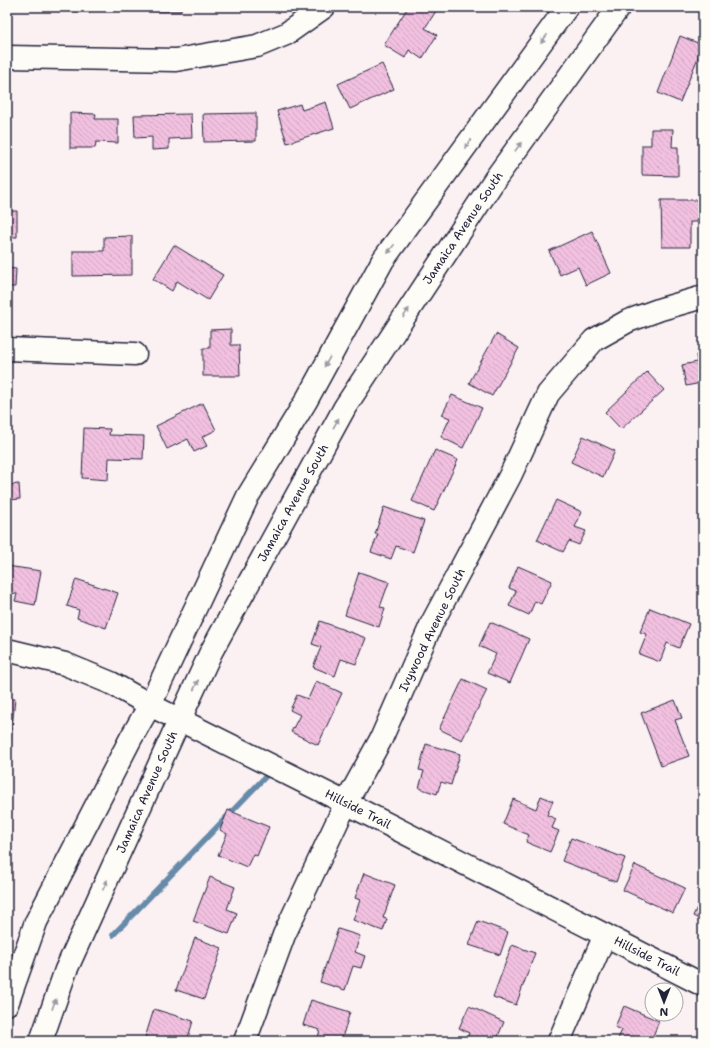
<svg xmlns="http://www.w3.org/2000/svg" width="710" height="1048" viewBox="0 0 710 1048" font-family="'Shantell Sans',sans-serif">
	<defs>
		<pattern id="building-back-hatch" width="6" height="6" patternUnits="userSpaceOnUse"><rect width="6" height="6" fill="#f2c0e0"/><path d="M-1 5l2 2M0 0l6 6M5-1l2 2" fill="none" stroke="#cfa5c1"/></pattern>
	</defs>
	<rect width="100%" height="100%" fill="#fbf0f2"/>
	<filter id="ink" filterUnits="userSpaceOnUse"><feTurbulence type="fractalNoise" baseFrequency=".025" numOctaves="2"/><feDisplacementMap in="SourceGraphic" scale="8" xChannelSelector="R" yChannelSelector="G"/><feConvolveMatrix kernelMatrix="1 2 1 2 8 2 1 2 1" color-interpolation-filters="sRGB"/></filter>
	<g filter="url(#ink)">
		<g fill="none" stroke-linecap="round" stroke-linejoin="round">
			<path stroke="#668baa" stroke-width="5.5" d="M 113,935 L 268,774"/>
		</g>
		<path fill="url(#building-back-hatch)" stroke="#22223b" d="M 66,7 L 91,7 L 90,12 L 66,11 Z
			M 124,7 L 181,7 L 181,11 L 124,11 Z
			M 193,7 L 241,7 L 241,9 L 193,8 Z
			M 408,7 L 430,7 L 436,11 L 425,28 L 437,35 L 422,59 L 409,50 L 405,58 L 384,45 Z
			M 680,36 L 703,45 L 680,102 L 658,93 Z
			M 382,64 L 394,89 L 350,109 L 338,84 Z
			M 326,102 L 334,128 L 287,143 L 277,111 L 300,104 L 302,110 Z
			M 70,113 L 96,114 L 95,119 L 118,119 L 118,143 L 96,142 L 95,148 L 70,148 Z
			M 256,113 L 256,141 L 204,142 L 203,114 Z
			M 191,114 L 192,138 L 169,139 L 169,149 L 152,150 L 152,137 L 135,138 L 134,115 Z
			M 651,129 L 673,129 L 672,147 L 678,147 L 678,176 L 642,175 L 642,145 L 651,145 Z
			M 661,200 L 698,200 L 698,222 L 690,222 L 690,247 L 662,247 Z
			M 7,211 L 17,211 L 17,237 L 7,237 Z
			M 592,231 L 611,273 L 586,285 L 578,267 L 560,275 L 549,251 Z
			M 132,236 L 132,275 L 73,276 L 73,251 L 104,251 L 104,237 Z
			M 174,245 L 223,275 L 208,300 L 177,281 L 172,291 L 153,279 Z
			M 7,268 L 16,269 L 15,287 L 7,287 Z
			M 231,329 L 231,345 L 239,345 L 240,376 L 203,376 L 203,348 L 210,348 L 210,330 Z
			M 496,334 L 519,348 L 492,396 L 469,383 Z
			M 703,354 L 703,389 L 701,383 L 686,386 L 682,365 L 697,362 L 696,355 Z
			M 647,372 L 664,390 L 621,429 L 605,412 Z
			M 452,395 L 482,408 L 463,448 L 441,437 L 450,418 L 442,415 Z
			M 203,403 L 216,430 L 202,437 L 207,446 L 194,452 L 188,439 L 167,449 L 156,426 Z
			M 84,428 L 110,429 L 109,435 L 144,436 L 143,459 L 109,458 L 108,480 L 82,478 Z
			M 583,436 L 615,451 L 603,477 L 571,462 Z
			M 435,450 L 458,460 L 434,511 L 412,501 Z
			M 19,484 L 20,499 L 7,500 L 7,485 Z
			M 556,500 L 582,512 L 575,527 L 586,531 L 579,545 L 569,541 L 563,552 L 537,540 Z
			M 384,507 L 424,521 L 413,552 L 396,546 L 391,559 L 371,552 L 378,534 L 375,534 Z
			M 7,566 L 41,571 L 35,605 L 15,601 L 17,594 L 7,592 Z
			M 518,566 L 552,581 L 541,604 L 535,601 L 529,615 L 509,606 L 516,591 L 509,588 Z
			M 359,572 L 389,582 L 380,607 L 385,608 L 379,627 L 345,615 Z
			M 76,579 L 118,593 L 106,628 L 77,618 L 79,610 L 67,606 Z
			M 650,608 L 689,624 L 679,648 L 667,643 L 660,662 L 639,654 L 647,634 L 640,632 Z
			M 320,621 L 366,638 L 356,664 L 341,659 L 335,676 L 313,667 L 321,647 L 312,644 Z
			M 490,622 L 529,639 L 510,683 L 487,673 L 496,654 L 479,646 Z
			M 463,679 L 487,690 L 462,740 L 439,729 Z
			M 316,681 L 342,693 L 318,745 L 291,732 L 300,715 L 290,710 L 297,695 L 308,699 Z
			M 7,698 L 15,699 L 9,756 L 7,756 Z
			M 675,700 L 682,718 L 675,720 L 689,756 L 661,766 L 641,713 Z
			M 426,744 L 460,754 L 451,785 L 441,782 L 437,794 L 419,788 L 424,771 L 419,770 Z
			M 541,796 L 553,801 L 547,815 L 556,819 L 552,828 L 559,831 L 550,852 L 526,842 L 529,835 L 503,824 L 513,799 L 536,809 Z
			M 228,810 L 269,827 L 257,856 L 253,854 L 247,867 L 218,855 L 227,834 L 220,830 Z
			M 571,838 L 625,858 L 616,882 L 562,861 Z
			M 635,865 L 685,888 L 673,913 L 623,890 Z
			M 364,873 L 395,885 L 383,918 L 387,919 L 383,931 L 353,920 L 360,900 L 355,898 Z
			M 210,877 L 235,887 L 227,909 L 237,913 L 229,934 L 193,921 Z
			M 702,897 L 703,898 L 703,921 L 693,916 Z
			M 478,921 L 508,932 L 500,955 L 469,945 Z
			M 338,929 L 360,936 L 355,952 L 365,956 L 361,968 L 353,966 L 345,990 L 320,982 Z
			M 195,938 L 222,948 L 204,999 L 176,990 Z
			M 512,945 L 535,953 L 516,1005 L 493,997 Z
			M 311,1000 L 350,1012 L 341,1041 L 317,1041 L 320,1030 L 303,1025 Z
			M 469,1006 L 504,1022 L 496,1041 L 466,1041 L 469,1033 L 459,1028 Z
			M 624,1006 L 659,1021 L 651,1041 L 645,1041 L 640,1039 L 639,1041 L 617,1041 L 622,1030 L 615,1027 Z
			M 154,1009 L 193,1021 L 187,1041 L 144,1041 Z"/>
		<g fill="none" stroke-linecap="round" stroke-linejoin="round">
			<g stroke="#22223b" stroke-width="25">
				<path id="street" d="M 7,57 L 176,60 L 257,46 L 286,34 L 324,7
					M 7,349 L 135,354
					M 7,650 L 65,664 L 111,683 L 150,705
					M 245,1041 L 284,935 L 346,803 L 381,739 L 432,623 L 510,476 L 548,394 L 594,340 L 628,321 L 661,309 L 703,297
					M 559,1041 L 605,935"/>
			</g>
			<g stroke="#22223b" stroke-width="25">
				<path id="secondary" d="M 150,705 L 346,803 L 703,985
					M 7,1004 L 36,922 L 131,738 L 150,705 L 248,496 L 306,401 L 383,260 L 567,7
					M 41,1041 L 66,970 L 179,721 L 211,652 L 345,407 L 495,179 L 619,7"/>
			</g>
			<use href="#street" stroke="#fdfcf7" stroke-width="22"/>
			<use href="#secondary" stroke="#fdfcf7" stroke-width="22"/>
		</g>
		<defs><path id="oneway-solid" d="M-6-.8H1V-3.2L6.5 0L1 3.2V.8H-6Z"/></defs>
		<g fill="#9a9aa2">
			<use href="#oneway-solid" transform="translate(544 39) rotate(126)"/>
			<use href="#oneway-solid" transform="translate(468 144) rotate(126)"/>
			<use href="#oneway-solid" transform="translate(518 147) rotate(-54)"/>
			<use href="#oneway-solid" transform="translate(391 249) rotate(126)"/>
			<use href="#oneway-solid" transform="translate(406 313) rotate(-57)"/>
			<use href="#oneway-solid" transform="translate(327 362) rotate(119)"/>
			<use href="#oneway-solid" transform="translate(336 423) rotate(-61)"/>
			<use href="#oneway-solid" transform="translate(196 685) rotate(-65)"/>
			<use href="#oneway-solid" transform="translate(105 885) rotate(-66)"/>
			<use href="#oneway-solid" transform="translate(54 1004) rotate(-70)"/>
		</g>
	</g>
	<g text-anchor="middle" stroke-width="3" stroke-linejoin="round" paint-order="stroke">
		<g font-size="12" fill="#22223b" stroke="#fdfcf7">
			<text transform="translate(463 228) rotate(-56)" y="4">Jamaica Avenue South</text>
			<text transform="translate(293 503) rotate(-61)" y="4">Jamaica Avenue South</text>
			<text transform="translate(432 630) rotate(-64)" y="4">Ivywood Avenue South</text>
			<text transform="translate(147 792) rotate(-66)" y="4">Jamaica Avenue South</text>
			<text transform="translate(358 809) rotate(27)" y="4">Hillside Trail</text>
			<text transform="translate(647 956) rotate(27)" y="4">Hillside Trail</text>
		</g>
	</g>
	<rect width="710" height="1048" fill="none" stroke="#fdfcf7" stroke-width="24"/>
	<rect x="12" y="12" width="686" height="1024" fill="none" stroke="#22223b" stroke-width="1.5" filter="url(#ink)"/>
	<g transform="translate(664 1002) rotate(180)"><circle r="19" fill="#fdfcf7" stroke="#a5a5ac"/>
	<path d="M0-3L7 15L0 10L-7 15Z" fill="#22223b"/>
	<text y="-6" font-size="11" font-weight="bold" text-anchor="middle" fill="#22223b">N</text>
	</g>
</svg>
